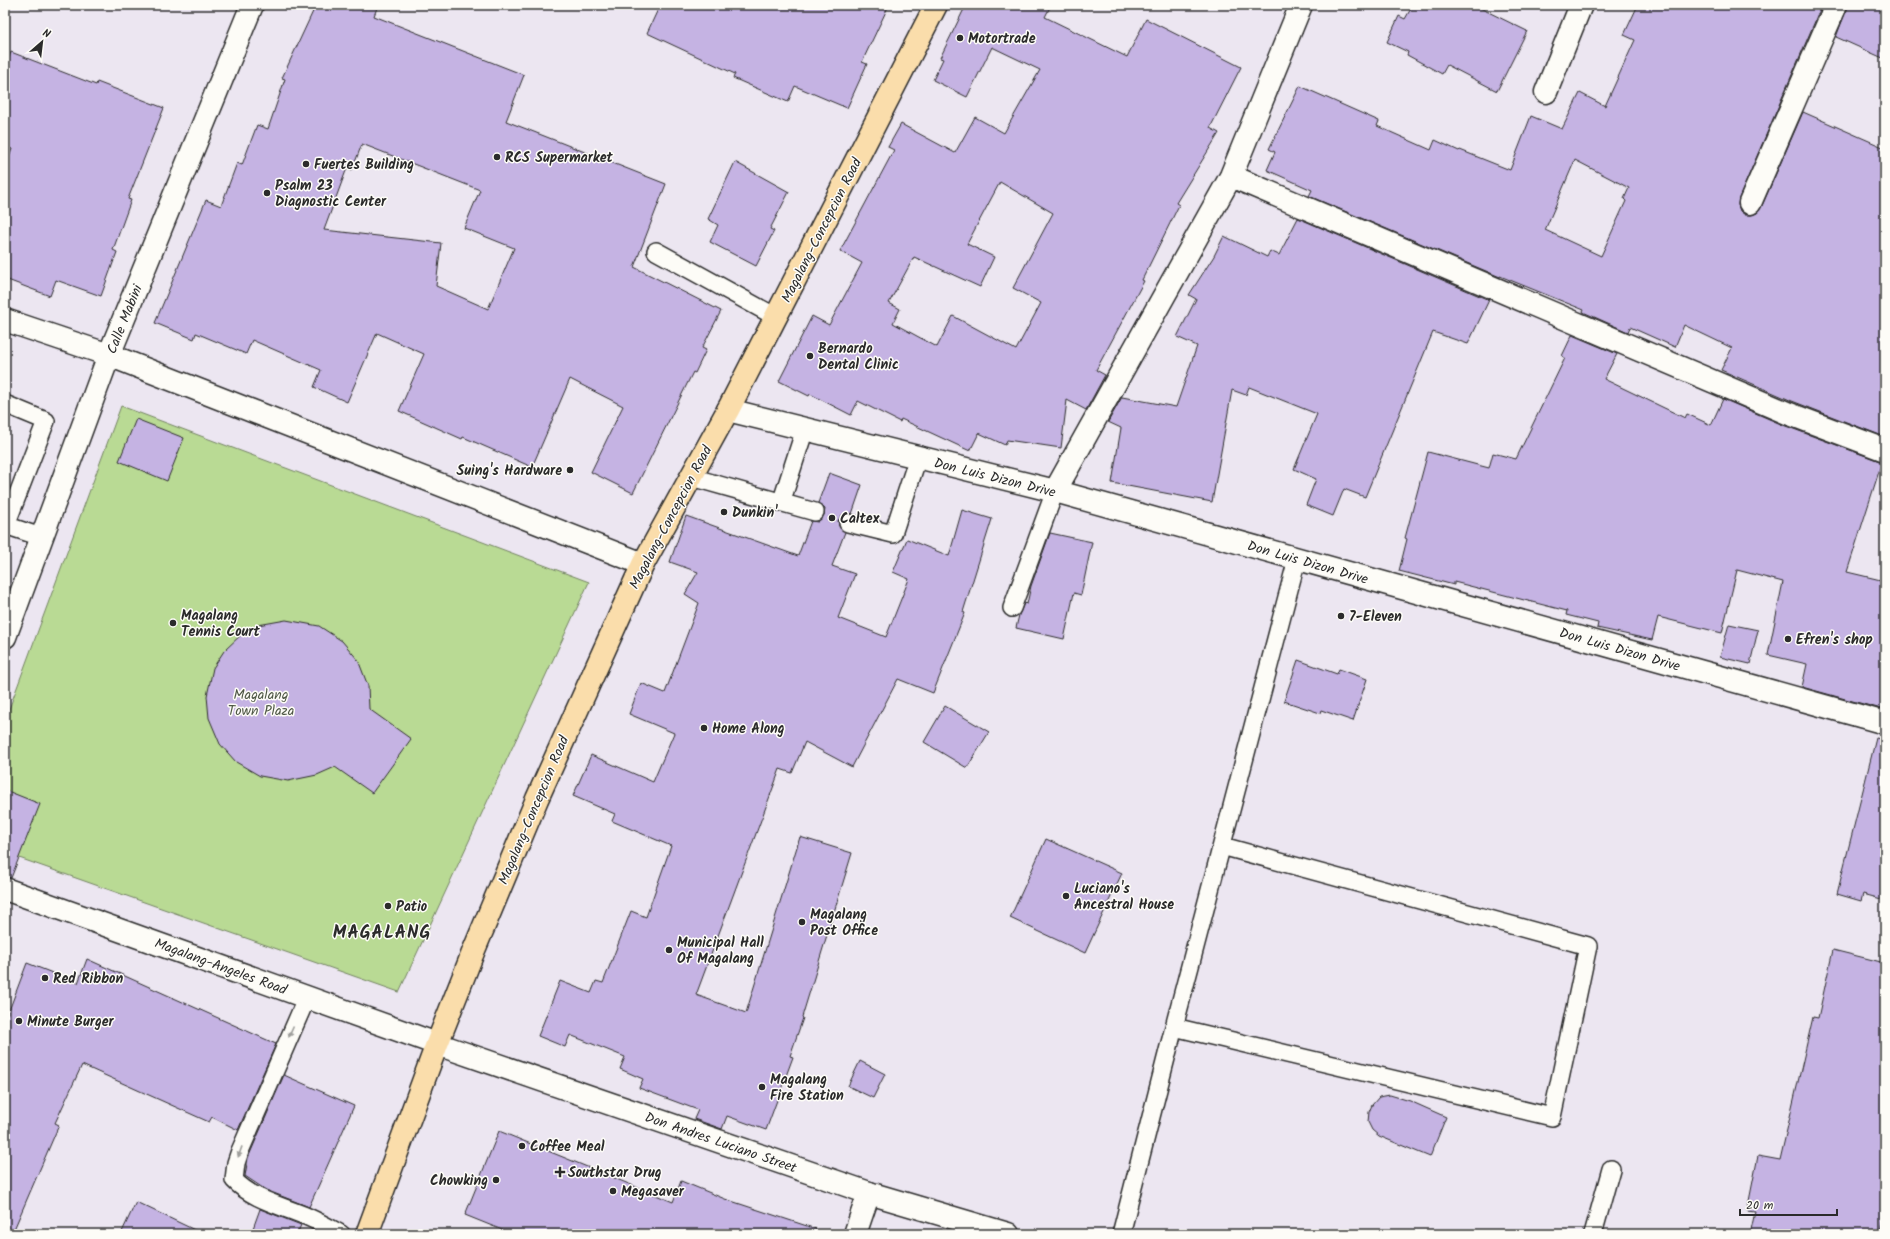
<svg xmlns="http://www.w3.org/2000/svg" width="1890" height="1239" viewBox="0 0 1890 1239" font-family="Kalam,sans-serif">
	<rect width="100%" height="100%" fill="#ece6f1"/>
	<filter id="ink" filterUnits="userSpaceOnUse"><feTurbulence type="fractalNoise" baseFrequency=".025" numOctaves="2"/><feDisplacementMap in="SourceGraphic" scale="8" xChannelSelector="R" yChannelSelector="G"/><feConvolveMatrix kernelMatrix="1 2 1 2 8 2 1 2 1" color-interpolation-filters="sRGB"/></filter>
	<g filter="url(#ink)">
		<path fill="#b9da94" stroke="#728260" d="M 121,406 L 589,582 L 399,992 L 5,853 L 5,720 Z"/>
		<path fill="#c5b3e3" stroke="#2b2b2b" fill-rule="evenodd" d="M 316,5 L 378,5 L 374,16 L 524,75 L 506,121 L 666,184 L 634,267 L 721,311 L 702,348 L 706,350 L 695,373 L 693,372 L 633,493 L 591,472 L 623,406 L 570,379 L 532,467 L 463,437 L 462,439 L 399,411 L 424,354 L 377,333 L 347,402 L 314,387 L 321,370 L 252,340 L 246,354 L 196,333 L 194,339 L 155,323 L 206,200 L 221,206 L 237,163 L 242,165 L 257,125 L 268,129 L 285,79 L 282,78 ZM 362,144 L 480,190 L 464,228 L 514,248 L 488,309 L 436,286 L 441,243 L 324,230 L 347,168 L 352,170 Z
			M 660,5 L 889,5 L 862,62 L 867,64 L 847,108 L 795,86 L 788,102 L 733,78 L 735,74 L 647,33 Z
			M 966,5 L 1051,5 L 1045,17 L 1127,57 L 1146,19 L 1241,67 L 1210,128 L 1219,133 L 1176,203 L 1179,205 L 1142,280 L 1144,281 L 1096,370 L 1105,375 L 1086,410 L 1067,400 L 1061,448 L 1007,440 L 1005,445 L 979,433 L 970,451 L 901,419 L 900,422 L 858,401 L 851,415 L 810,394 L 809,396 L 779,381 L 812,316 L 829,325 L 862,263 L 840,251 L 894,150 L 888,147 L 901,124 L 955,153 L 975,117 L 1004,133 L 1040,70 L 992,47 L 967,97 L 933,80 L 943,59 L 940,58 ZM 1000,182 L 1053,213 L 1013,288 L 1041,303 L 1016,350 L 953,316 L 937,347 L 893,323 L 900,309 L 889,303 L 914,257 L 980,287 L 994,257 L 967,244 Z
			M 1413,5 L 1474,5 L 1527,31 L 1497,91 L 1447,65 L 1442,74 L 1407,55 L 1408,52 L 1387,42 L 1399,16 L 1405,19 Z
			M 1638,5 L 1822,5 L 1739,198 L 1738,205 L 1740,211 L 1745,215 L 1751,215 L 1757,213 L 1761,208 L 1803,112 L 1885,148 L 1885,437 L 1792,401 L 1721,370 L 1732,348 L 1684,325 L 1675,347 L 1630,327 L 1628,332 L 1583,312 L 1584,310 L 1500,276 L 1500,277 L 1309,196 L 1312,190 L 1267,170 L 1275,152 L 1269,149 L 1300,86 L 1379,121 L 1377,126 L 1431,150 L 1435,140 L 1459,151 L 1460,150 L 1510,170 L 1531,116 L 1562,129 L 1580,93 L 1605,106 L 1635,40 L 1624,35 ZM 1575,160 L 1629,188 L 1624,199 L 1626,201 L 1601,256 L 1545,230 Z
			M 1848,5 L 1885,5 L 1885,59 L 1836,37 Z
			M 11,52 L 96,85 L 97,82 L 164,108 L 128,199 L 131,200 L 113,250 L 117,252 L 101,296 L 56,280 L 50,296 L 5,279 L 5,169 L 12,149 L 5,147 L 5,67 Z
			M 735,162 L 789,192 L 770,229 L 774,231 L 756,266 L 710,242 L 718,225 L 708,219 Z
			M 1298,218 L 1489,300 L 1468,344 L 1433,332 L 1365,497 L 1344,489 L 1333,516 L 1306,505 L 1316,479 L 1294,469 L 1317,414 L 1249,387 L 1246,395 L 1232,390 L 1212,502 L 1112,483 L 1121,428 L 1108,422 L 1122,397 L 1176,407 L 1197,346 L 1177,337 L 1196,299 L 1189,295 L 1214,256 L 1224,236 L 1267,257 L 1270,251 L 1279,255 Z
			M 1572,335 L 1617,354 L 1604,379 L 1685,418 L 1687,414 L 1711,425 L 1723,399 L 1783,425 L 1882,462 L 1847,572 L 1885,581 L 1885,710 L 1802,687 L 1807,664 L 1768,655 L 1783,582 L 1737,570 L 1722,633 L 1658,617 L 1652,640 L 1597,628 L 1598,623 L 1566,615 L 1567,611 L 1454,582 L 1454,585 L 1399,571 L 1407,539 L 1405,538 L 1428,452 L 1489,468 L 1493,453 L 1516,459 L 1565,358 L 1562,356 Z
			M 136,419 L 184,438 L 167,481 L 119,461 Z
			M 829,473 L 862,485 L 852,514 L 845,514 L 841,516 L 838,521 L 839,526 L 845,532 L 832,566 L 855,574 L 838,618 L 886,637 L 909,579 L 893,572 L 907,539 L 949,556 L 962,510 L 992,519 L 963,612 L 965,613 L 933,693 L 898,679 L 852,767 L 805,742 L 792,773 L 780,769 L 696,995 L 746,1013 L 800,837 L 852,853 L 802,1017 L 803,1018 L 790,1056 L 793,1057 L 766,1130 L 727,1116 L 722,1129 L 694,1119 L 698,1110 L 639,1088 L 643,1079 L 620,1069 L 625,1057 L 570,1035 L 565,1047 L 538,1036 L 560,981 L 591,993 L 596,981 L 603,983 L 631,911 L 646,917 L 671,846 L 612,821 L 615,814 L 573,796 L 591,755 L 653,782 L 674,733 L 629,714 L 641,683 L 665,693 L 699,603 L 685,594 L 698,572 L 670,562 L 686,516 L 798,556 L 811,521 L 818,522 L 824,515 L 825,509 L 818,503 Z
			M 1050,533 L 1092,542 L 1081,595 L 1074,593 L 1064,639 L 1016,628 L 1019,615 L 1024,603 L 1027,604 L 1031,586 Z
			M 286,620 L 319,626 L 342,641 L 358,660 L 368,686 L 369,709 L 411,739 L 372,793 L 335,767 L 317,775 L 288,781 L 260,776 L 236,762 L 220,744 L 209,718 L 207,696 L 213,668 L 224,651 L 244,632 L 258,625 Z
			M 1729,624 L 1758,630 L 1750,664 L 1720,657 Z
			M 1298,660 L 1337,674 L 1339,669 L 1367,679 L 1353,721 L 1321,710 L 1320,713 L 1284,701 Z
			M 945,706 L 989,732 L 967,768 L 924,742 Z
			M 1876,738 L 1885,740 L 1885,900 L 1863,894 L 1861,901 L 1837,894 Z
			M 5,790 L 40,804 L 11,878 L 5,877 Z
			M 1046,839 L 1122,873 L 1085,953 L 1010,918 Z
			M 1833,950 L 1885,963 L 1885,1211 L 1880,1234 L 1750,1234 L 1755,1212 L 1747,1211 L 1758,1156 L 1780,1160 L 1813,1017 L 1818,1018 Z
			M 87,959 L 276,1044 L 238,1130 L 212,1117 L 209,1122 L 82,1065 L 55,1123 L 59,1125 L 12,1234 L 5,1234 L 5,1021 L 27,963 L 78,983 Z
			M 860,1061 L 885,1074 L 873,1098 L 848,1086 Z
			M 284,1075 L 354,1106 L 309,1207 L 266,1190 L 245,1176 L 248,1158 Z
			M 1390,1095 L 1410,1101 L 1446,1117 L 1430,1157 L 1379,1136 L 1372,1130 L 1368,1122 L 1369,1112 L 1372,1105 L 1379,1097 Z
			M 499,1131 L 673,1202 L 681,1181 L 725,1199 L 816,1229 L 815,1234 L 512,1234 L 465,1215 Z
			M 136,1202 L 203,1234 L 121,1234 Z
			M 260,1209 L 301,1225 L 297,1234 L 251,1234 Z"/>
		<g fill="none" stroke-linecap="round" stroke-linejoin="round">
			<g stroke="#2b2b2b" stroke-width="20">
				<path id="service" d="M 656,251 L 776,317
					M 5,404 L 46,421 L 6,525
					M 691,477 L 815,512
					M 781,503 L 805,429
					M 848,523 L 893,534 L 918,457
					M 5,525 L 41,537
					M 1012,608 L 1055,491
					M 1222,846 L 1588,946 L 1552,1117 L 1174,1027 L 1297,559
					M 307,997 L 240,1151 L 236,1163 L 234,1180 C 253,1200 283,1206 308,1217 C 319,1222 330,1228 341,1234
					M 1121,1234 L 1174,1027
					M 1593,1234 L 1611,1169"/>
			</g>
			<g stroke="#2b2b2b" stroke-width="25">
				<path id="minor" d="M 1546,92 L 1581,5
					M 1231,176 L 1787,413 L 1885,450
					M 1750,203 L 1836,5
					M 5,320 L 109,355 L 643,564
					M 1055,491 L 1231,176 L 1301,5
					M 5,637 L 109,355 L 252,5
					M 855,1234 L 869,1193"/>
			</g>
			<g stroke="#2b2b2b" stroke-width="25">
				<path id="tertiary" d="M 728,410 L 1055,491 L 1885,723
					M 437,1044 L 869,1193 L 1008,1234"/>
			</g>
			<g stroke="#2b2b2b" stroke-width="25">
				<path id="secondary" d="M 5,889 L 437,1044"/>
			</g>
			<g stroke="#2b2b2b" stroke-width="25">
				<path id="primary" d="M 367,1234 L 437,1044 L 474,950 L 537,799 L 643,564 L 728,410 L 936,5"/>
			</g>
			<use href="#service" stroke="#fdfcf7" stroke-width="17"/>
			<use href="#minor" stroke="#fdfcf7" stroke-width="22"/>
			<use href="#tertiary" stroke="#fdfcf7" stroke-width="22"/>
			<use href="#secondary" stroke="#fdfcf7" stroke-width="22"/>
			<use href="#primary" stroke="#faddab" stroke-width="22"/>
		</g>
		<defs><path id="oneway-solid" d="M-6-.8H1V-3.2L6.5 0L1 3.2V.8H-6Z"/></defs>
		<g fill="#9e9e9b">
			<use href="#oneway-solid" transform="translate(291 1032) rotate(114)"/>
			<use href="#oneway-solid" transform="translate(240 1152) rotate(110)"/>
		</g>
	</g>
	<g fill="#2b2b2b" stroke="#fdfcf7" stroke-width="1.5">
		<circle cx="960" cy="38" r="4"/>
		<circle cx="497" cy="157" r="4"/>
		<circle cx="306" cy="164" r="4"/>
		<circle cx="267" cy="193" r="4"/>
		<circle cx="810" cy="356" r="4"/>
		<circle cx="570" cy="470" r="4"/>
		<circle cx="724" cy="512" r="4"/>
		<circle cx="832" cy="518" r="4"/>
		<circle cx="1341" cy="616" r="4"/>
		<circle cx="173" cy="623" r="4"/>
		<circle cx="1788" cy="639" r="4"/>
		<circle cx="704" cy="728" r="4"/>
		<circle cx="1066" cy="896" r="4"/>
		<circle cx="388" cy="906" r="4"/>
		<circle cx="802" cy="922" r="4"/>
		<circle cx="669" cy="950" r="4"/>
		<circle cx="45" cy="978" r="4"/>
		<circle cx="19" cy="1021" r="4"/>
		<circle cx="762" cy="1087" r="4"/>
		<circle cx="522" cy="1146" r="4"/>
		<path d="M558 1166h4v4h4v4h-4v4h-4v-4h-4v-4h4z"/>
		<circle cx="496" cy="1180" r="4"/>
		<circle cx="613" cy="1191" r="4"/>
	</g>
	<g text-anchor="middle" stroke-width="3" stroke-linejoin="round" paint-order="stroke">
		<g font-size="14" font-weight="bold" fill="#2b2b2b" stroke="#fdfcf7" text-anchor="start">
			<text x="968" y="43">Motortrade</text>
			<text x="505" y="162">RCS Supermarket</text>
			<text x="314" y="169">Fuertes Building</text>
			<text x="275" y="190">Psalm 23<tspan x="275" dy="16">Diagnostic Center</tspan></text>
			<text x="818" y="353">Bernardo<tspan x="818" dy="16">Dental Clinic</tspan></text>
			<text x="562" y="475" text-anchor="end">Suing's Hardware</text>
			<text x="732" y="517">Dunkin'</text>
			<text x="840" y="523">Caltex</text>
			<text x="181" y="620">Magalang<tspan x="181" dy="16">Tennis Court</tspan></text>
			<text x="1349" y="621">7-Eleven</text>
			<text x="1796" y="644">Efren's shop</text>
			<text x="712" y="733">Home Along</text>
			<text x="1074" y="893">Luciano's<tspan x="1074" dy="16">Ancestral House</tspan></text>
			<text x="396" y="911">Patio</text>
			<text x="810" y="919">Magalang<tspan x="810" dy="16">Post Office</tspan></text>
			<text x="677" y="947">Municipal Hall<tspan x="677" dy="16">Of Magalang</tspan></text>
			<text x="53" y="983">Red Ribbon</text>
			<text x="27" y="1026">Minute Burger</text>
			<text x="770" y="1084">Magalang<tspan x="770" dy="16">Fire Station</tspan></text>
			<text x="530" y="1151">Coffee Meal</text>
			<text x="568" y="1177">Southstar Drug</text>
			<text x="488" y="1185" text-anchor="end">Chowking</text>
			<text x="621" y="1196">Megasaver</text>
		</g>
		<g font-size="14" fill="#2b2b2b" stroke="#fdfcf7">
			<text transform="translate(821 230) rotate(-63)" y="5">Magalang-Concepcion Road</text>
			<text transform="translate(124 319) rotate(-68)" y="5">Calle Mabini</text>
			<text transform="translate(995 477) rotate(14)" y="5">Don Luis Dizon Drive</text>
			<text transform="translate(670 517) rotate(-62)" y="5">Magalang-Concepcion Road</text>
			<text transform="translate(1308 562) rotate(16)" y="5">Don Luis Dizon Drive</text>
			<text transform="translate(1620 649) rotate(16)" y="5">Don Luis Dizon Drive</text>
			<text transform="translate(533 810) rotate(-67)" y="5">Magalang-Concepcion Road</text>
			<text transform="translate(221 966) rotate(20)" y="5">Magalang-Angeles Road</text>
			<text transform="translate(721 1142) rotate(19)" y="5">Don Andres Luciano Street</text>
		</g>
		<g font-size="14" fill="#4e5745" stroke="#fdfcf7">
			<text x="261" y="699">Magalang<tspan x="261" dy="16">Town Plaza</tspan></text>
		</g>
		<g font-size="18" font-weight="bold" letter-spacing="1" fill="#2b2b2b" stroke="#fdfcf7">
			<text x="382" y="938">MAGALANG</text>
		</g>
	</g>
	<rect width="1890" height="1239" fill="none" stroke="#fdfcf7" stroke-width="20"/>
	<rect x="10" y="10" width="1870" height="1219" fill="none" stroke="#2b2b2b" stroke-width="1.5" filter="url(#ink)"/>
	<g transform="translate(42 42) rotate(28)" stroke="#fdfcf7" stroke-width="3" paint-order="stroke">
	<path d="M0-3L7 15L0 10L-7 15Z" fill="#2b2b2b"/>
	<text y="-6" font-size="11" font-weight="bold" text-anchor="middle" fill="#2b2b2b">N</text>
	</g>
	<path d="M1740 1209v6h97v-6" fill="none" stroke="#2b2b2b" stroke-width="2"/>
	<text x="1746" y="1209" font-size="12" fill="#2b2b2b" stroke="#fdfcf7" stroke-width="3" paint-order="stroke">20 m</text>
</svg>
